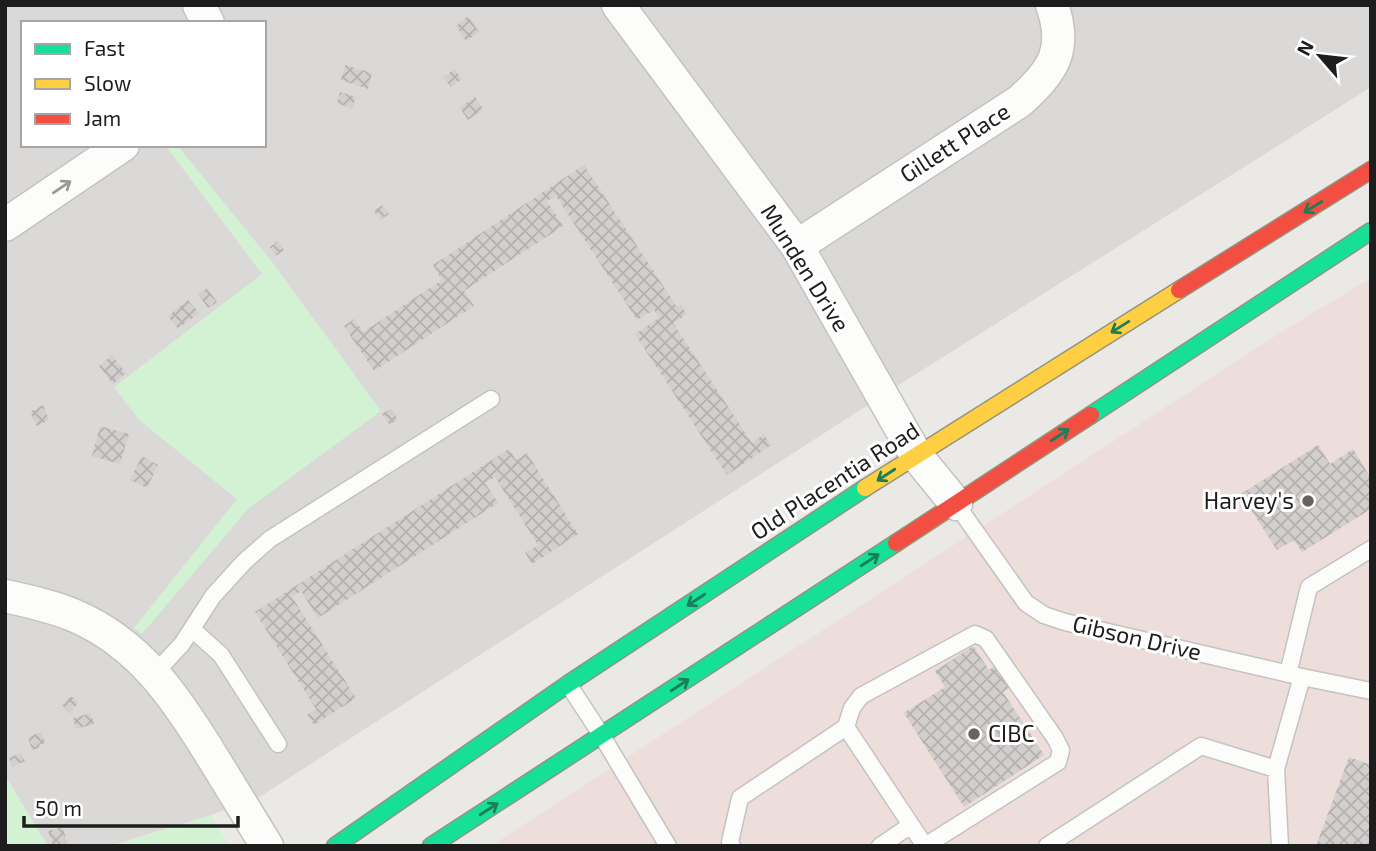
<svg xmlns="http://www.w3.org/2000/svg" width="1376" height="851" viewBox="0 0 1376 851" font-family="'Exo 2',sans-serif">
	<defs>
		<pattern id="building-cross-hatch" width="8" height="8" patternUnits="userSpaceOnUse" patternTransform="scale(1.75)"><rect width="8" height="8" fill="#d2cfcd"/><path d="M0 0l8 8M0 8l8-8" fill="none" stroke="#b4b1b0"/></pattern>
	</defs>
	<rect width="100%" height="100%" fill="#ebe9e6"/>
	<path fill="#dad9d7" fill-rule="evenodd" d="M 5,5 L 1371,5 L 1371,87 L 913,376 L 261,796 L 211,815 L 110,846 L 48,846 L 5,778 ZM 23,23 L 264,23 L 264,145 L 23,145 Z"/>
	<path fill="#eddddb" d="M 1371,278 L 1371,846 L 491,846 L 1286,329 Z"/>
	<path fill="#d3f1d3" d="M 165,145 L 177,145 L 273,263 L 381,411 L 248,509 L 142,634 L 134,628 L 237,499 L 139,420 L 114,387 L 262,274 Z
		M 5,778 L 8,780 L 48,846 L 5,846 Z
		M 211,815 L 229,846 L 110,846 Z"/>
	<path fill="url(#building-cross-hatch)" d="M 468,16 L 479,32 L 466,41 L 456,26 Z
		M 345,65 L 372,73 L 368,89 L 341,80 Z
		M 455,69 L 462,79 L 451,87 L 443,77 Z
		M 340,92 L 356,97 L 352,109 L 337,103 Z
		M 475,97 L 483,109 L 468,120 L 460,108 Z
		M 584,165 L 677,307 L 680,304 L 687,314 L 673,323 L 752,443 L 764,434 L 771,445 L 727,475 L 635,334 L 659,318 L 654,310 L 637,320 L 556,196 L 547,201 L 563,226 L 464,291 L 474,306 L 374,371 L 344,326 L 354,319 L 363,332 L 442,280 L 433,265 Z
		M 382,205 L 389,214 L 380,220 L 374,211 Z
		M 278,241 L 284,250 L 276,256 L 270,247 Z
		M 207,288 L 217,302 L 208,308 L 198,294 Z
		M 188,300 L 199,313 L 178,329 L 168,316 Z
		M 112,355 L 126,373 L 113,384 L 99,366 Z
		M 43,405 L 49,420 L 37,426 L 30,412 Z
		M 391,409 L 398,419 L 390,425 L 382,414 Z
		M 100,426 L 129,434 L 120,464 L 92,456 Z
		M 1318,445 L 1330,464 L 1353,449 L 1371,478 L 1371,509 L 1302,552 L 1294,540 L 1277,550 L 1241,494 Z
		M 509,449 L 516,460 L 527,453 L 578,534 L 532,564 L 525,553 L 538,545 L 495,477 L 485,483 L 498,503 L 318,618 L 301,591 L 292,597 L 356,698 L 314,725 L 307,715 L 316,709 L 255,612 Z
		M 142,456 L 158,465 L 147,488 L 130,480 Z
		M 973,646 L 989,670 L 1006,659 L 1020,681 L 1003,692 L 1044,755 L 964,807 L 904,713 L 945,687 L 935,671 Z
		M 71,696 L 79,702 L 70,713 L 62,705 Z
		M 91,713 L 94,724 L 76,729 L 73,718 Z
		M 42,732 L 45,743 L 39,745 L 40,748 L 32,750 L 28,737 Z
		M 21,753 L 25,761 L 12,767 L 9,758 Z
		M 1349,757 L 1371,765 L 1371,846 L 1316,846 Z
		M 63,827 L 67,843 L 53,846 L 48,831 Z"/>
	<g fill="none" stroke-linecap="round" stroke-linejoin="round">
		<g stroke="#c4c3c2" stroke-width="19">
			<path id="lane" d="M 956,504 L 1026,603 L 1044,615 L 1065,622 L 1302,677 L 1371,691
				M 192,629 L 221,655 L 278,744
				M 155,673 L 182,644 L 213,596 L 244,562 L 270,539 L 491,399
				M 1288,674 L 1309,587 L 1371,549
				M 568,684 L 602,736 L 668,846
				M 1276,769 L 1280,846
				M 732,846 L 730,842 L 740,798 L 846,727 L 852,708 L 861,696 L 975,634 L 986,639 L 1055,738 L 1061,750 L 1058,762 L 925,846 L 846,727
				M 880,846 L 911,825
				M 1047,846 L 1201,746 L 1276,769 L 1302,677"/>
		</g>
		<g stroke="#c4c3c2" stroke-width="35">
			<path id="street" d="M 199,5 L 208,23
				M 618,5 L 797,246 L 916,455 L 956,504
				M 5,225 L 123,145
				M 797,246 L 1020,101 C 1053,71 1068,50 1052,5
				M 5,596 C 28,601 51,606 73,615 C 140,643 177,699 213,758 C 231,787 249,817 267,846"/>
		</g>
		<g stroke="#93947e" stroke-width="19">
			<path id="fast" d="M 1091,415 L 1371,231
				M 335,846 L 568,684 L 865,488
				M 431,846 L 896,543"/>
		</g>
		<g stroke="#93947e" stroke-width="19">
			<path id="slow" d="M 865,488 L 1179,290"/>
		</g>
		<g stroke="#93947e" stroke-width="19">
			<path id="jam" d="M 1179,290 L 1371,170
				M 896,543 L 1091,415"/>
		</g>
		<use href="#lane" stroke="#fcfcfb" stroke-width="16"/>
		<use href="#street" stroke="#fcfcfb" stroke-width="32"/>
		<use href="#fast" stroke="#16e098" stroke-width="16"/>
		<use href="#slow" stroke="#ffcf43" stroke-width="16"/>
		<use href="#jam" stroke="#f24e42" stroke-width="16"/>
	</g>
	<defs><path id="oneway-shaft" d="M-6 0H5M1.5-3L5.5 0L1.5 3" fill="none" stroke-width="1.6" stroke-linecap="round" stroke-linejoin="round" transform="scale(1.75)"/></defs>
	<use stroke="#989897" href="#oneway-shaft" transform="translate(62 187) rotate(-34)"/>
	<g stroke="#1a7e5a">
		<use href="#oneway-shaft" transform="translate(1313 207) rotate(148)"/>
		<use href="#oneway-shaft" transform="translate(1120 327) rotate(148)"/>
		<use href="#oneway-shaft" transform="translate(1060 435) rotate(-33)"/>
		<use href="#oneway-shaft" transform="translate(886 475) rotate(147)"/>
		<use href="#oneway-shaft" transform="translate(870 560) rotate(-33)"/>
		<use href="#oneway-shaft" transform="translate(696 600) rotate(147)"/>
		<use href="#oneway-shaft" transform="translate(680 685) rotate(-33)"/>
		<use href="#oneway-shaft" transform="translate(489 809) rotate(-33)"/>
	</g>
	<g fill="#656463" stroke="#fff" stroke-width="2.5">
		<circle cx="1308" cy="501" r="7"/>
		<circle cx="974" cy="734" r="7"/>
	</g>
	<g text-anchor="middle" stroke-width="6" stroke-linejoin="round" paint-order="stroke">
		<g font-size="23" fill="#1d1d1d" stroke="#fff">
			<text transform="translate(955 143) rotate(-33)" y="8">Gillett Place</text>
			<text transform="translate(805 268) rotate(58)" y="8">Munden Drive</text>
			<text transform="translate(835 481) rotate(-33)" y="8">Old Placentia Road</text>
			<text transform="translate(1137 638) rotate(13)" y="8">Gibson Drive</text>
		</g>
		<g font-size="23" fill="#1d1d1d" stroke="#fff" text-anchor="end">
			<text x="1294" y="509">Harvey's</text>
			<text x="988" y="742" text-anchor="start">CIBC</text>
		</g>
	</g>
	<rect width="1376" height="851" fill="none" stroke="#1d1d1d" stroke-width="14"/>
	<rect x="21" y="21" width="245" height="126" fill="#ffffff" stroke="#a5a5a5" stroke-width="2"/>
	<rect x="35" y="44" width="35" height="10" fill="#16e098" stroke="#a5a5a5" stroke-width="2"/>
	<text x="84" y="56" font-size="21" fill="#1d1d1d">Fast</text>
	<rect x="35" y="79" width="35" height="10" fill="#ffcf43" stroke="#a5a5a5" stroke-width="2"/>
	<text x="84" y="91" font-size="21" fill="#1d1d1d">Slow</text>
	<rect x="35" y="114" width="35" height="10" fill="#f24e42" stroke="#a5a5a5" stroke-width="2"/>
	<text x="84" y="126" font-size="21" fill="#1d1d1d">Jam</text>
	<g transform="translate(1320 56) rotate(298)" stroke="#ffffff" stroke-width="5" paint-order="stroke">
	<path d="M0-5L12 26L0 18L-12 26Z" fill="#1d1d1d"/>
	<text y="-10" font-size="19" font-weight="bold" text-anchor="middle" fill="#1d1d1d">N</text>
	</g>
	<path d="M24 816v10h214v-10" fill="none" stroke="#1d1d1d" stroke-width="3.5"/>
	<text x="35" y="816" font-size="21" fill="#1d1d1d" stroke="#ffffff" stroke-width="5" paint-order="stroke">50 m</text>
</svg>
